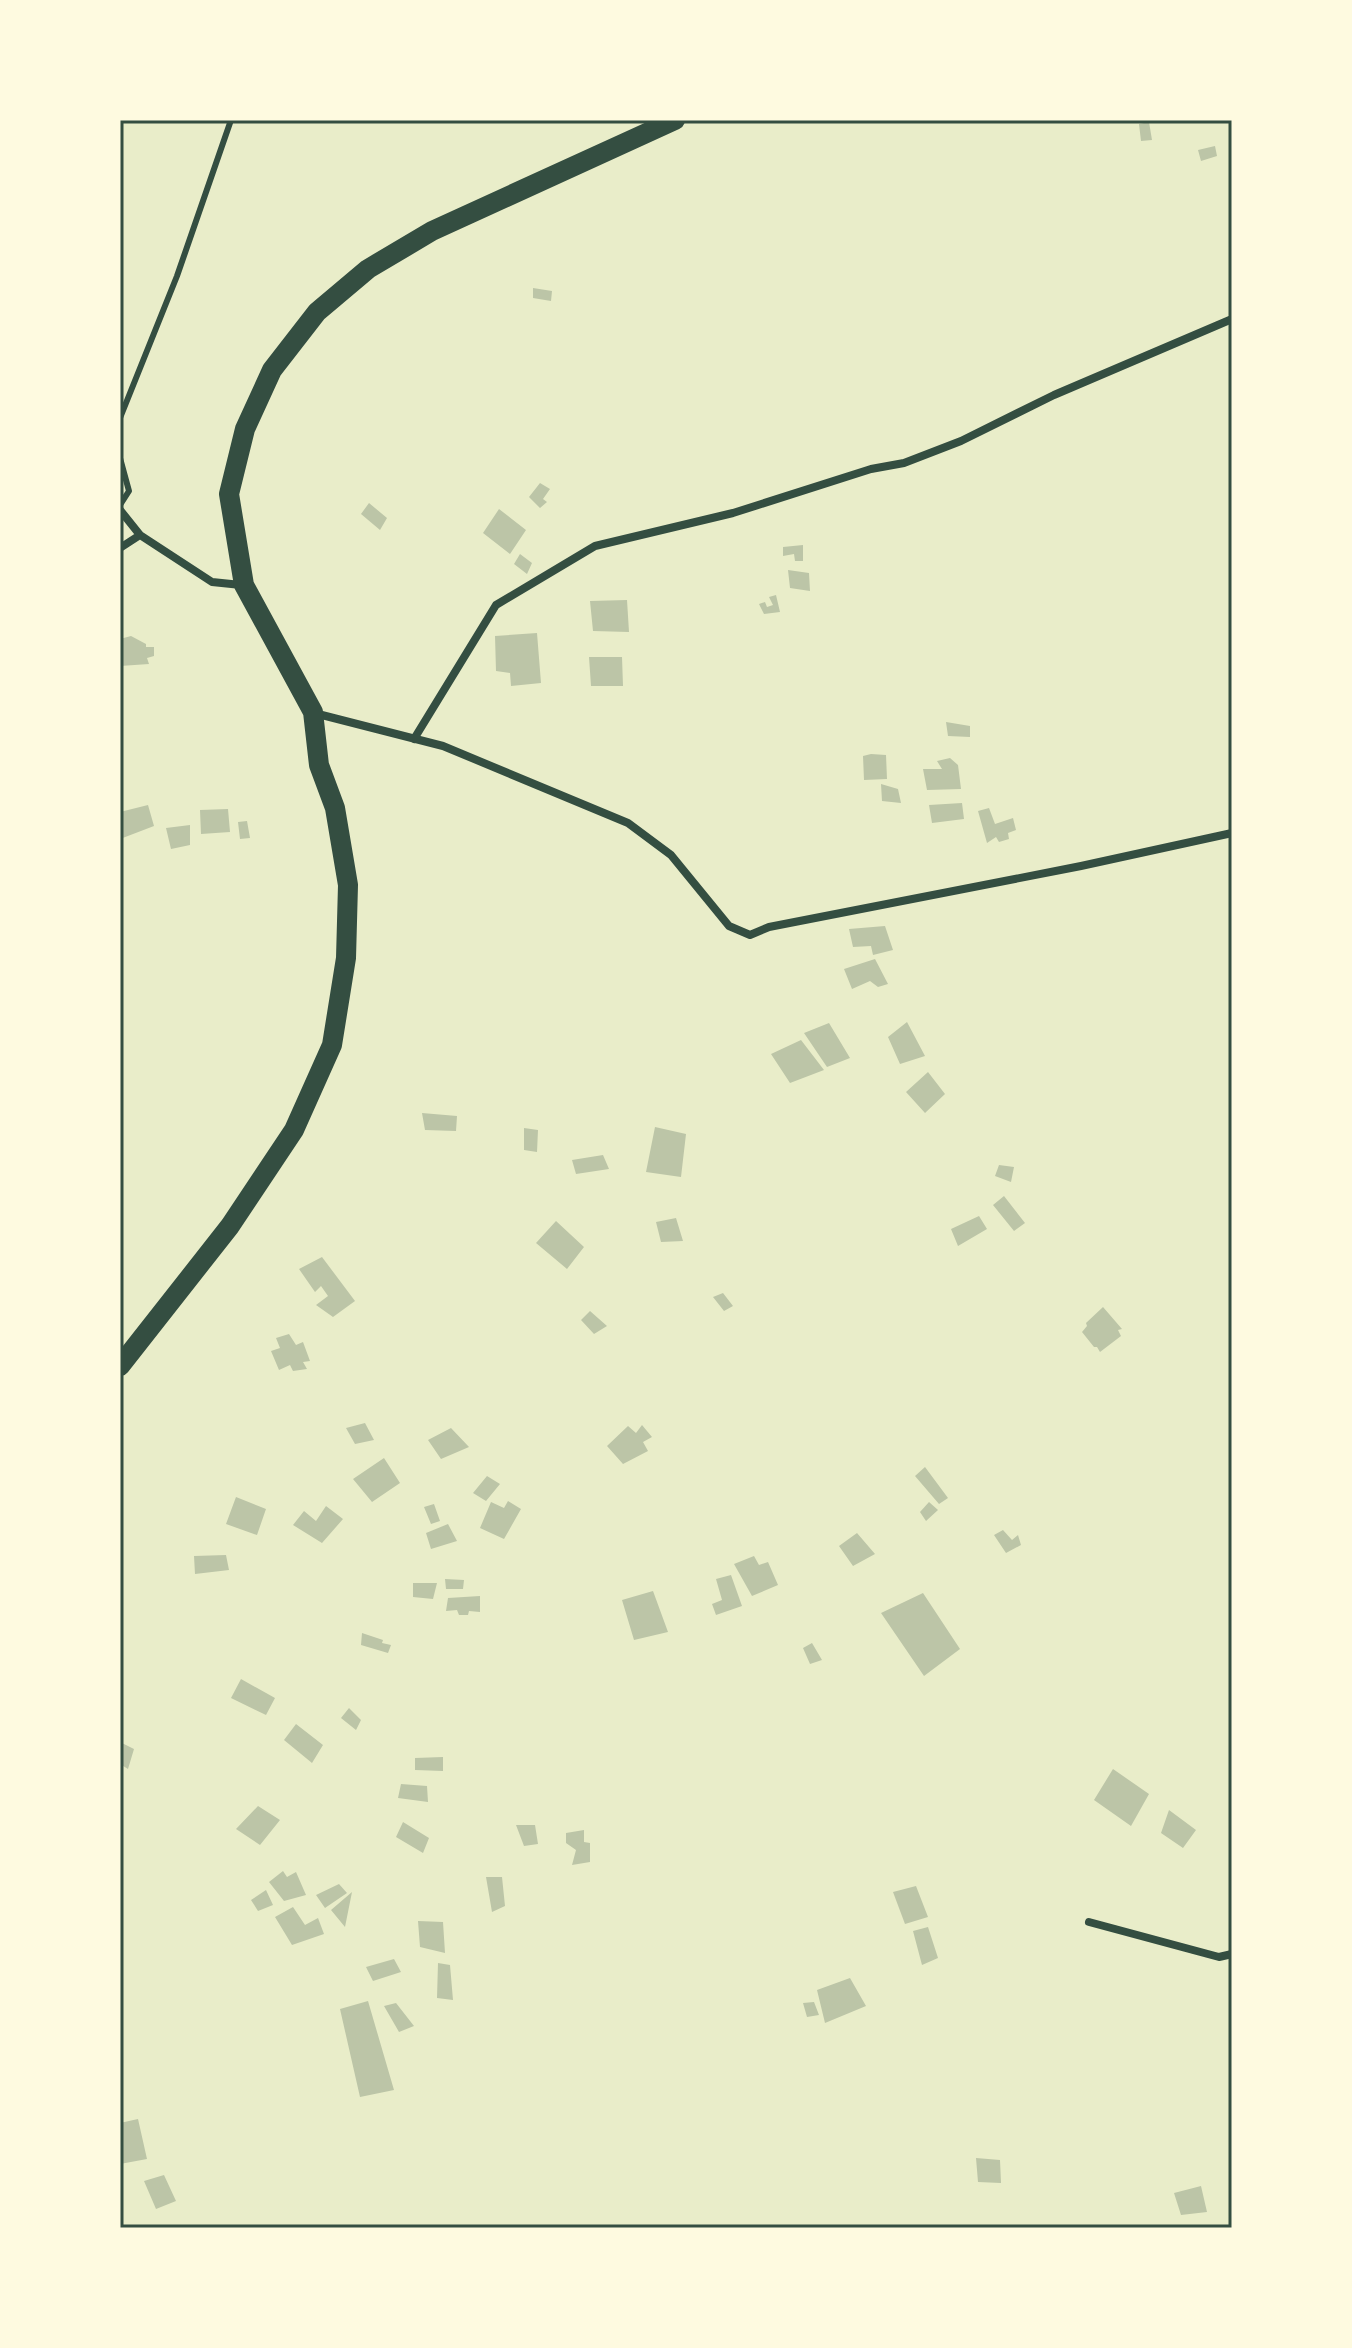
<svg xmlns="http://www.w3.org/2000/svg" width="1352" height="2348" viewBox="0 0 1352 2348" font-family="Rubik,sans-serif">
	<rect width="100%" height="100%" fill="#e9edc9"/>
	<path fill="#bcc5a7" d="M 1149,122 L 1152,140 L 1141,141 L 1139,124 Z
		M 1215,146 L 1217,156 L 1201,161 L 1198,150 Z
		M 533,288 L 552,291 L 551,301 L 533,298 Z
		M 540,483 L 550,489 L 543,499 L 547,502 L 540,508 L 529,497 Z
		M 369,503 L 387,518 L 380,530 L 361,514 Z
		M 499,509 L 526,530 L 510,554 L 483,533 Z
		M 803,545 L 803,561 L 795,561 L 794,554 L 783,556 L 783,547 Z
		M 520,554 L 532,563 L 527,574 L 514,564 Z
		M 788,570 L 809,573 L 810,591 L 790,588 Z
		M 776,595 L 780,612 L 764,614 L 759,604 L 765,602 L 767,607 L 773,605 L 769,597 Z
		M 627,600 L 629,632 L 593,631 L 590,601 Z
		M 537,633 L 541,683 L 511,686 L 510,673 L 496,671 L 495,636 Z
		M 131,636 L 146,644 L 146,647 L 154,647 L 154,656 L 147,658 L 149,664 L 120,666 L 120,639 Z
		M 589,657 L 622,657 L 623,686 L 591,686 Z
		M 946,722 L 970,726 L 970,737 L 948,736 Z
		M 871,754 L 886,755 L 887,779 L 864,780 L 863,756 Z
		M 950,758 L 958,765 L 961,789 L 927,790 L 923,769 L 942,769 L 937,761 Z
		M 881,784 L 898,789 L 901,803 L 882,801 Z
		M 962,803 L 964,819 L 932,823 L 929,805 Z
		M 148,805 L 154,826 L 120,839 L 120,812 Z
		M 989,808 L 995,824 L 1013,818 L 1016,830 L 1008,833 L 1009,839 L 999,842 L 996,837 L 987,843 L 978,811 Z
		M 228,809 L 230,832 L 201,834 L 200,810 Z
		M 247,821 L 250,838 L 240,839 L 238,822 Z
		M 190,825 L 190,845 L 171,849 L 166,828 Z
		M 885,926 L 893,950 L 873,955 L 871,946 L 853,947 L 849,929 Z
		M 875,959 L 888,984 L 878,987 L 870,981 L 852,989 L 844,969 Z
		M 907,1022 L 925,1056 L 900,1064 L 888,1037 Z
		M 829,1023 L 850,1058 L 827,1067 L 804,1033 Z
		M 801,1040 L 824,1070 L 790,1083 L 771,1054 Z
		M 928,1072 L 945,1094 L 925,1113 L 906,1092 Z
		M 422,1113 L 457,1116 L 456,1131 L 425,1130 Z
		M 655,1127 L 686,1134 L 681,1177 L 646,1172 Z
		M 524,1128 L 538,1130 L 537,1152 L 524,1150 Z
		M 603,1155 L 609,1169 L 576,1174 L 572,1160 Z
		M 999,1165 L 1014,1167 L 1011,1182 L 995,1176 Z
		M 1004,1196 L 1025,1223 L 1014,1231 L 993,1205 Z
		M 979,1216 L 987,1229 L 958,1246 L 951,1229 Z
		M 676,1218 L 683,1241 L 661,1242 L 656,1222 Z
		M 556,1221 L 584,1247 L 567,1269 L 536,1243 Z
		M 322,1257 L 355,1301 L 333,1317 L 316,1305 L 328,1296 L 321,1286 L 315,1292 L 299,1269 Z
		M 723,1293 L 733,1306 L 724,1311 L 713,1297 Z
		M 1103,1307 L 1122,1329 L 1118,1330 L 1121,1336 L 1100,1352 L 1097,1347 L 1094,1347 L 1082,1332 L 1087,1326 L 1086,1323 Z
		M 590,1311 L 607,1326 L 594,1334 L 581,1320 Z
		M 289,1334 L 296,1345 L 303,1342 L 310,1361 L 303,1362 L 307,1369 L 293,1371 L 290,1365 L 279,1370 L 271,1351 L 280,1348 L 276,1338 Z
		M 365,1423 L 374,1440 L 355,1444 L 346,1428 Z
		M 642,1425 L 652,1437 L 643,1442 L 648,1451 L 623,1464 L 607,1446 L 628,1426 L 636,1433 Z
		M 451,1428 L 469,1447 L 441,1459 L 428,1440 Z
		M 384,1458 L 400,1483 L 372,1502 L 353,1479 Z
		M 925,1467 L 948,1498 L 939,1504 L 915,1476 Z
		M 487,1476 L 500,1484 L 486,1501 L 473,1493 Z
		M 236,1497 L 266,1509 L 257,1535 L 226,1524 Z
		M 508,1501 L 521,1509 L 504,1539 L 480,1528 L 491,1502 L 504,1508 Z
		M 929,1502 L 938,1510 L 926,1521 L 920,1512 Z
		M 434,1504 L 440,1521 L 431,1524 L 424,1507 Z
		M 326,1506 L 343,1519 L 322,1543 L 293,1525 L 304,1511 L 316,1521 Z
		M 448,1524 L 457,1541 L 431,1549 L 426,1533 Z
		M 1003,1530 L 1012,1540 L 1018,1535 L 1021,1545 L 1006,1553 L 994,1535 Z
		M 857,1533 L 875,1554 L 853,1566 L 839,1546 Z
		M 226,1555 L 229,1570 L 195,1574 L 194,1556 Z
		M 754,1556 L 759,1565 L 768,1562 L 778,1585 L 752,1596 L 734,1564 Z
		M 731,1575 L 742,1606 L 716,1615 L 712,1604 L 722,1600 L 716,1579 Z
		M 445,1579 L 464,1580 L 463,1589 L 446,1589 Z
		M 413,1583 L 437,1583 L 433,1599 L 413,1597 Z
		M 653,1591 L 668,1632 L 634,1640 L 622,1600 Z
		M 923,1593 L 960,1649 L 924,1676 L 881,1613 Z
		M 480,1596 L 480,1612 L 469,1611 L 468,1615 L 459,1615 L 457,1610 L 446,1611 L 448,1598 Z
		M 362,1633 L 383,1640 L 382,1643 L 391,1645 L 388,1653 L 361,1645 Z
		M 812,1643 L 822,1660 L 810,1664 L 803,1648 Z
		M 241,1679 L 275,1698 L 266,1715 L 231,1698 Z
		M 349,1708 L 361,1720 L 356,1730 L 341,1718 Z
		M 296,1724 L 323,1745 L 312,1763 L 284,1740 Z
		M 120,1742 L 134,1749 L 128,1769 L 120,1764 Z
		M 443,1757 L 443,1771 L 415,1770 L 415,1758 Z
		M 1113,1769 L 1149,1794 L 1131,1826 L 1094,1800 Z
		M 401,1784 L 427,1786 L 428,1802 L 398,1798 Z
		M 258,1806 L 280,1820 L 260,1845 L 236,1829 Z
		M 1169,1810 L 1196,1830 L 1183,1848 L 1161,1833 Z
		M 403,1822 L 429,1838 L 423,1853 L 396,1837 Z
		M 516,1825 L 535,1825 L 538,1844 L 524,1846 Z
		M 584,1830 L 584,1842 L 590,1843 L 590,1862 L 572,1865 L 576,1850 L 566,1843 L 566,1833 Z
		M 283,1871 L 287,1877 L 296,1872 L 306,1895 L 284,1901 L 269,1882 Z
		M 486,1877 L 502,1877 L 505,1906 L 492,1912 Z
		M 339,1884 L 347,1893 L 325,1908 L 316,1895 Z
		M 916,1886 L 928,1917 L 905,1924 L 893,1892 Z
		M 266,1890 L 273,1905 L 258,1911 L 251,1900 Z
		M 352,1892 L 345,1927 L 331,1910 Z
		M 293,1907 L 305,1925 L 318,1918 L 324,1934 L 292,1945 L 275,1917 Z
		M 418,1921 L 443,1922 L 445,1953 L 420,1947 Z
		M 928,1927 L 938,1958 L 922,1965 L 913,1931 Z
		M 394,1959 L 401,1972 L 373,1981 L 366,1967 Z
		M 438,1963 L 450,1965 L 453,2000 L 437,1998 Z
		M 850,1978 L 866,2006 L 825,2023 L 817,1990 Z
		M 368,2001 L 394,2090 L 360,2097 L 340,2009 Z
		M 814,2002 L 819,2015 L 807,2017 L 803,2003 Z
		M 396,2003 L 414,2026 L 399,2032 L 384,2006 Z
		M 138,2119 L 147,2159 L 120,2164 L 120,2123 Z
		M 976,2158 L 1000,2160 L 1001,2183 L 978,2182 Z
		M 164,2175 L 176,2201 L 156,2209 L 144,2181 Z
		M 1201,2186 L 1207,2212 L 1181,2215 L 1174,2193 Z"/>
	<g fill="none" stroke-linecap="round" stroke-linejoin="round">
		<path stroke="#344e41" stroke-width="6" d="M 120,418 L 177,276 L 231,120
			M 120,458 L 129,491 L 120,505"/>
		<path stroke="#344e41" stroke-width="8" d="M 120,510 L 140,535 L 212,582 L 241,585
			M 120,548 L 140,535
			M 314,713 L 443,746 L 628,823 L 671,855 L 729,926 L 750,935 L 769,927 L 1081,866 L 1232,833
			M 414,739 L 496,605 L 595,546 L 733,513 L 871,469 L 904,463 L 961,441 L 1054,395 L 1232,319
			M 1089,1922 L 1219,1957 L 1232,1954"/>
		<path stroke="#344e41" stroke-width="20" d="M 120,1366 L 230,1226 L 294,1130 L 332,1045 L 346,958 L 348,885 L 335,808 L 319,765 L 313,712 L 244,585 L 229,494 L 245,429 L 272,370 L 317,312 L 368,269 L 432,231 L 675,120"/>
	</g>
	<rect width="1352" height="2348" fill="none" stroke="#fefae0" stroke-width="244"/>
	<rect x="122" y="122" width="1108" height="2104" fill="none" stroke="#344e41" stroke-width="3"/>
</svg>
